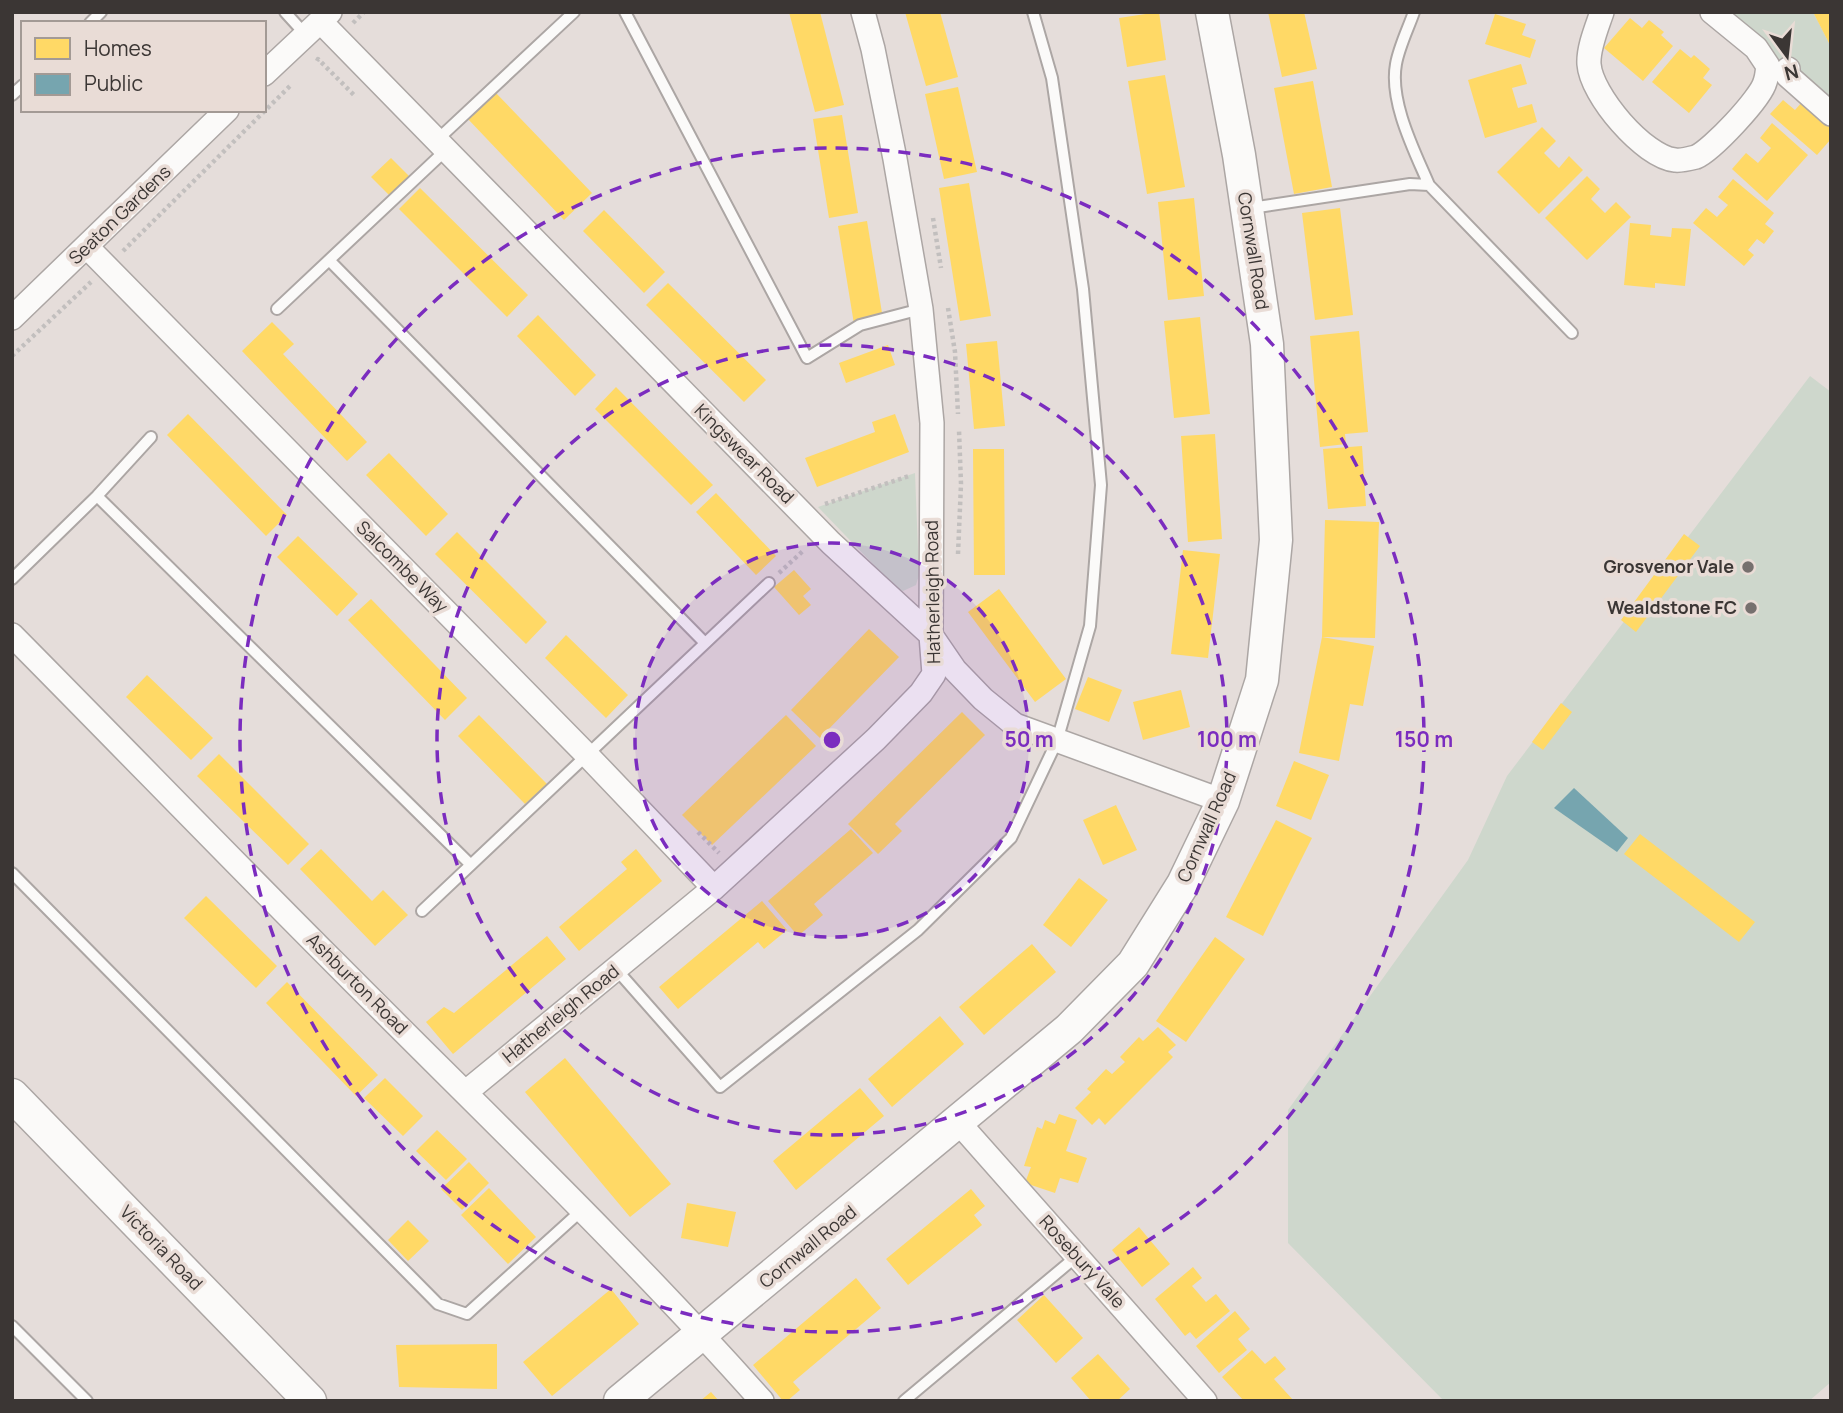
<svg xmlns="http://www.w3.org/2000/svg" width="1843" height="1413" viewBox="0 0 1843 1413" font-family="Manrope,sans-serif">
	<rect width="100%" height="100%" fill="#e5ddda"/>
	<path fill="#ced7cc" d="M 1813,12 L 1831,47 L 1831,114 C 1798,80 1767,45 1733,13 Z
		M 1810,376 L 1831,392 L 1831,1382 L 1809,1401 L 1444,1401 L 1288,1243 L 1288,1110 L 1468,860 L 1507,776 Z
		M 915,473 L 919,575 L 916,585 L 903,591 L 894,586 L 818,507 Z"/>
	<path fill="#ffd966" d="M 789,12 L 820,12 L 844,105 L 815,112 Z
		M 905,12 L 940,12 L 958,77 L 926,86 Z
		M 1159,12 L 1166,60 L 1127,67 L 1119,18 Z
		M 1268,12 L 1304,12 L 1317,69 L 1282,77 Z
		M 1813,12 L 1831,12 L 1831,47 Z
		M 1495,14 L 1526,24 L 1522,35 L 1536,40 L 1530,58 L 1485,44 Z
		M 1630,18 L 1642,28 L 1649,20 L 1664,32 L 1661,35 L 1673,46 L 1643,81 L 1604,48 Z
		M 1680,49 L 1691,58 L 1694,55 L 1710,69 L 1703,78 L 1712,85 L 1689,113 L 1652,82 Z
		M 1521,64 L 1527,84 L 1512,88 L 1518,108 L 1532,104 L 1537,122 L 1485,138 L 1468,80 Z
		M 1165,75 L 1185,187 L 1147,194 L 1128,81 Z
		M 1313,81 L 1332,187 L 1294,194 L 1274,88 Z
		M 958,87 L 977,172 L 944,179 L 925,94 Z
		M 495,92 L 592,193 L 564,220 L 467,118 Z
		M 1783,100 L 1795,110 L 1802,102 L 1831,127 L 1831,139 L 1817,155 L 1770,114 Z
		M 842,115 L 858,213 L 829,218 L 813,119 Z
		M 1772,123 L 1808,155 L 1767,201 L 1732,169 L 1746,153 L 1758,163 L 1771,148 L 1760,138 Z
		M 1542,127 L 1556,141 L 1544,153 L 1559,168 L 1569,156 L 1583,170 L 1539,214 L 1497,172 Z
		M 391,158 L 410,177 L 390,196 L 371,177 Z
		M 1587,176 L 1600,189 L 1591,199 L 1605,213 L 1616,202 L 1631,217 L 1587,260 L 1545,218 Z
		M 1733,179 L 1774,213 L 1765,224 L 1774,231 L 1764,244 L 1757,239 L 1748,250 L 1754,255 L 1744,266 L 1693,223 L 1706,208 L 1717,217 L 1728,205 L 1718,197 Z
		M 969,183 L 991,316 L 960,321 L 939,188 Z
		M 420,188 L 528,295 L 507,317 L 399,209 Z
		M 1194,198 L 1204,296 L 1168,300 L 1158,202 Z
		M 1340,208 L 1353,315 L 1315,320 L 1302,213 Z
		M 604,210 L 665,272 L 644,293 L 583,231 Z
		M 867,221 L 883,319 L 854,324 L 838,226 Z
		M 1630,223 L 1651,225 L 1650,235 L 1671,237 L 1672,228 L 1691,229 L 1685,286 L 1655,283 L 1655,288 L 1624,285 Z
		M 668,283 L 766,380 L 744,402 L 646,305 Z
		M 538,315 L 596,375 L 575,396 L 517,336 Z
		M 1200,317 L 1210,414 L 1174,418 L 1164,321 Z
		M 272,322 L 294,344 L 283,354 L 367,442 L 347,461 L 242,351 Z
		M 1359,331 L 1368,432 L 1345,434 L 1346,444 L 1320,447 L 1310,336 Z
		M 997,341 L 1005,426 L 974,429 L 966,344 Z
		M 888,345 L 895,365 L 846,383 L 839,363 Z
		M 616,387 L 713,485 L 691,505 L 595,409 Z
		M 188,414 L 287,515 L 266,536 L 167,435 Z
		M 895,414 L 909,452 L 817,487 L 805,458 L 875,432 L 872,422 Z
		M 1215,434 L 1222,539 L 1188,542 L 1181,436 Z
		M 1362,446 L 1366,506 L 1328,509 L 1323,449 Z
		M 973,449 L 1004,449 L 1005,575 L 974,575 Z
		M 389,453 L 448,514 L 426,536 L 366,475 Z
		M 716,493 L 776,556 L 756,575 L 696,512 Z
		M 1325,520 L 1379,522 L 1375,638 L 1322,637 Z
		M 457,532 L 547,622 L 526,644 L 435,554 Z
		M 1684,534 L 1700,546 L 1636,632 L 1621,620 Z
		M 298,536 L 358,594 L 337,616 L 277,557 Z
		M 1183,550 L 1220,554 L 1208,658 L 1171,654 Z
		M 794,570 L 811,589 L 803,596 L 811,605 L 799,615 L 774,587 Z
		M 999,589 L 1066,679 L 1035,702 L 968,612 Z
		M 371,599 L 467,698 L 445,720 L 348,620 Z
		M 869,629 L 899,657 L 820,738 L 791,710 Z
		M 566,635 L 628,695 L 606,718 L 545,658 Z
		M 1322,637 L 1374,646 L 1363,706 L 1350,704 L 1339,761 L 1299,753 Z
		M 147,675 L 213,738 L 191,760 L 126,697 Z
		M 1088,677 L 1122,690 L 1109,722 L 1075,709 Z
		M 1181,690 L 1190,727 L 1143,740 L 1133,702 Z
		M 1561,703 L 1572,712 L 1543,750 L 1532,742 Z
		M 962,712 L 985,735 L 895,824 L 902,831 L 878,854 L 848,824 Z
		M 479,715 L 547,784 L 525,804 L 458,736 Z
		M 786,715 L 816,746 L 712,845 L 682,815 Z
		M 219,754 L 309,844 L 288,865 L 197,776 Z
		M 1294,761 L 1329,775 L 1311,820 L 1276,806 Z
		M 1116,805 L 1137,850 L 1103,865 L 1083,820 Z
		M 1276,820 L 1312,838 L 1263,936 L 1226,917 Z
		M 851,829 L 873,853 L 814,904 L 823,915 L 798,936 L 768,901 Z
		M 1640,834 L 1755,922 L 1739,942 L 1624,854 Z
		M 321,849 L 372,901 L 383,890 L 408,915 L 375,946 L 300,869 Z
		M 636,849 L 662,881 L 579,951 L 559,927 L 627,869 L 621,862 Z
		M 1079,878 L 1108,900 L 1071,947 L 1043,925 Z
		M 206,896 L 277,966 L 256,988 L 184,918 Z
		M 762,901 L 787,930 L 764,949 L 758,942 L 678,1009 L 659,987 Z
		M 547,936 L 566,959 L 453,1054 L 426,1022 L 444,1007 L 454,1013 Z
		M 1215,937 L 1245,959 L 1186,1042 L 1156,1021 Z
		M 1032,944 L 1056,972 L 984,1035 L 959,1007 Z
		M 287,982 L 378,1075 L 356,1096 L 266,1003 Z
		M 940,1016 L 964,1044 L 892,1107 L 868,1079 Z
		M 1158,1027 L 1176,1045 L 1168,1052 L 1173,1057 L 1105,1125 L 1099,1118 L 1092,1125 L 1075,1108 L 1091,1092 L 1087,1089 L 1106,1069 L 1112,1074 L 1125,1062 L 1120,1057 L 1139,1037 L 1143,1041 Z
		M 565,1058 L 671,1184 L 630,1217 L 525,1092 Z
		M 385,1078 L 423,1116 L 403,1136 L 364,1098 Z
		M 860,1088 L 884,1116 L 796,1190 L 773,1161 Z
		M 1059,1114 L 1077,1120 L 1066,1151 L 1087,1158 L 1078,1183 L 1060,1178 L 1055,1193 L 1025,1183 L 1031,1167 L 1024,1166 L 1037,1127 L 1042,1129 L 1045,1120 L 1055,1124 Z
		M 437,1130 L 467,1159 L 446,1180 L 416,1151 Z
		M 469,1162 L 489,1183 L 462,1210 L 441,1189 Z
		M 489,1188 L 536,1237 L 508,1264 L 461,1215 Z
		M 971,1189 L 985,1206 L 974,1215 L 982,1225 L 908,1285 L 886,1259 Z
		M 687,1203 L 736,1212 L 728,1247 L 681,1238 Z
		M 408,1220 L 429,1241 L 408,1261 L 388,1240 Z
		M 1139,1227 L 1170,1264 L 1142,1287 L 1112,1250 Z
		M 1193,1267 L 1202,1278 L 1192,1286 L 1206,1302 L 1216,1294 L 1230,1311 L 1196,1339 L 1190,1332 L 1185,1336 L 1155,1299 Z
		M 856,1278 L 881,1308 L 793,1382 L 800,1390 L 787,1401 L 783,1401 L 753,1365 Z
		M 611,1289 L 639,1324 L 552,1396 L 523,1362 Z
		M 1044,1295 L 1083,1338 L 1056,1363 L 1017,1320 Z
		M 1235,1311 L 1250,1329 L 1238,1339 L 1247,1350 L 1219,1373 L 1196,1346 Z
		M 497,1344 L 497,1389 L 399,1387 L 396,1345 Z
		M 1252,1350 L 1265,1364 L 1275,1356 L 1286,1369 L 1274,1379 L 1294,1401 L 1244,1401 L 1222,1377 Z
		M 1098,1354 L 1130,1389 L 1117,1401 L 1091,1401 L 1071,1378 Z
		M 711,1392 L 719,1401 L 700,1401 Z"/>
	<path fill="#76a5af" d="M 1574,788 L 1628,838 L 1617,852 L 1554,808 Z"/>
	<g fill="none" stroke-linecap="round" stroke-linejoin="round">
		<g stroke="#aca6a4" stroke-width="14">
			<path id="lane" d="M 285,12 L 305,34
				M 625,12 L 807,358 L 860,325 L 921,309
				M 1414,12 C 1408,29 1399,47 1396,64 C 1389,102 1415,152 1429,185
				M 90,23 L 101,12
				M 12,95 L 23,85
				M 436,141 L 574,12
				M 1251,208 L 1410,184 L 1429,185 L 1572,333
				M 329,260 L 704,642
				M 277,309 L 446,150
				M 97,496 L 470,864
				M 12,579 L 97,496 L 151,437
				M 12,873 L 438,1304 L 467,1314 L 582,1210
				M 422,911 L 769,583
				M 616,969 L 720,1087 L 918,930 L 1011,838 L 1057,741 L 1090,626 L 1101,485 L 1083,289 L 1052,78 L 1033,12
				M 12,1326 L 87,1401
				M 904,1401 L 1077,1256"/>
		</g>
		<g stroke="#aca6a4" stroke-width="26">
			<path id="street" d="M 1602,12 C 1597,27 1588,48 1589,64 C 1591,95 1644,157 1675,160 C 1680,161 1692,158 1696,157 C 1712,150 1761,98 1765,82 C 1767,77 1767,72 1768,66 L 1756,48 L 1712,12
				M 320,21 L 831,543 L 931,635 L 955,670 L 983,699 L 1015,725 L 1223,801
				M 1788,69 L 1788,76 L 1831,114
				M 264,74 L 330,12
				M 87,247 L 587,755 L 714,888
				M 12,318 L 227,110
				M 12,635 C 121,745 228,856 337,965 C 480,1109 627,1249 762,1401
				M 466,1092 L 714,888 L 876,739 L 921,693 L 934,674 L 931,635 L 932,423 L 921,309 L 895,159 L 873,49 L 863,12
				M 959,1123 L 1205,1401"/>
		</g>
		<g stroke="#aca6a4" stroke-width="35">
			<path id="secondary" d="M 12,1095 L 310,1401
				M 620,1401 L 1069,1029 L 1133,964 L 1183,884 L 1223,801 L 1262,680 L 1276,540 L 1267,344 L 1239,155 L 1212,12"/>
		</g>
		<path stroke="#c2bfbe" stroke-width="4.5" stroke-dasharray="3.5 3.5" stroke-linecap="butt" d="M 353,23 L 364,12
			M 317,61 L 318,59 L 355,96
			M 933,218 L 941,268
			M 123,251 L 290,86
			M 948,308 L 955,352 L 958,414
			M 12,356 L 91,282
			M 825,504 L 909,476
			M 958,554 L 961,484 L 959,430
			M 779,573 L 804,550
			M 698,832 L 719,853"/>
		<use href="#lane" stroke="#fbfaf9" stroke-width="10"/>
		<use href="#street" stroke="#fbfaf9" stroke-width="23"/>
		<use href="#secondary" stroke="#fbfaf9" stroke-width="32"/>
	</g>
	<circle cx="832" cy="740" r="197" fill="#7b2cbf" fill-opacity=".12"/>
	<g fill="none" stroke="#7b2cbf" stroke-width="3.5" stroke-dasharray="12 9">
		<circle cx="832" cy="740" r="197"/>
		<circle cx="832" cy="740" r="395"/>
		<circle cx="832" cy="740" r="592"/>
	</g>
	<g fill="#76706e" stroke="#e9dcd6" stroke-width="2.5">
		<circle cx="1748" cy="567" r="7"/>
		<circle cx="1751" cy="608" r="7"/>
	</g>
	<g text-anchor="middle" stroke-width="7" stroke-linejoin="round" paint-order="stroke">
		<g font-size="18" fill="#3b3634" stroke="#e9dcd6">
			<text transform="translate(120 215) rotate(-44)" y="6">Seaton Gardens</text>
			<text transform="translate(1253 251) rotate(81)" y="6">Cornwall Road</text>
			<text transform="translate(744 454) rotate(45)" y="6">Kingswear Road</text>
			<text transform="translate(402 567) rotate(45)" y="6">Salcombe Way</text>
			<text transform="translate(933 592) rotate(-91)" y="6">Hatherleigh Road</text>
			<text transform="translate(1207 827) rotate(-66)" y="6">Cornwall Road</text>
			<text transform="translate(357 984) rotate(45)" y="6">Ashburton Road</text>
			<text transform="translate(561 1014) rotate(-39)" y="6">Hatherleigh Road</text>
			<text transform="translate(808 1247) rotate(-39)" y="6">Cornwall Road</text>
			<text transform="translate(161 1248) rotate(46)" y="6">Victoria Road</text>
			<text transform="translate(1082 1262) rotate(48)" y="6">Rosebury Vale</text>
		</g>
		<g font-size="18" font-weight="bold" fill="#3b3634" stroke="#e9dcd6" text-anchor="end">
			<text x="1734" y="573">Grosvenor Vale</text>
			<text x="1737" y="614">Wealdstone FC</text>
		</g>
	</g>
	<circle cx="832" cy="740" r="10" fill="#7b2cbf" stroke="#e9dcd6" stroke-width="3.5"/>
	<g font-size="21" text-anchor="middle" font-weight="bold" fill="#7b2cbf" stroke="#e9dcd6" stroke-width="7" stroke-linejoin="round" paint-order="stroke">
		<text x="1029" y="747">50 m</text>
		<text x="1227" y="747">100 m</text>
		<text x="1424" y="747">150 m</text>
	</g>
	<rect width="1843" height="1413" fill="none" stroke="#3b3634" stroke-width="28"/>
	<rect x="21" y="21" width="245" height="91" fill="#e9dcd6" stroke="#a39a95" stroke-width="2"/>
	<rect x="35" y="38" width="35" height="21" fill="#ffd966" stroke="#a39a95" stroke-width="2"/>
	<text x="84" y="56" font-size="21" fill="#3b3634">Homes</text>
	<rect x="35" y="74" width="35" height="21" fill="#76a5af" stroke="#a39a95" stroke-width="2"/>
	<text x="84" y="91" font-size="21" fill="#3b3634">Public</text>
	<g transform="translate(1787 56) rotate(165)" stroke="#e9dcd6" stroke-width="5" paint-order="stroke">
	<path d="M0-5L12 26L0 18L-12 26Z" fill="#3b3634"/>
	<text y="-10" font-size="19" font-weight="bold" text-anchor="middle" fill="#3b3634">N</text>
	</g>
</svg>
